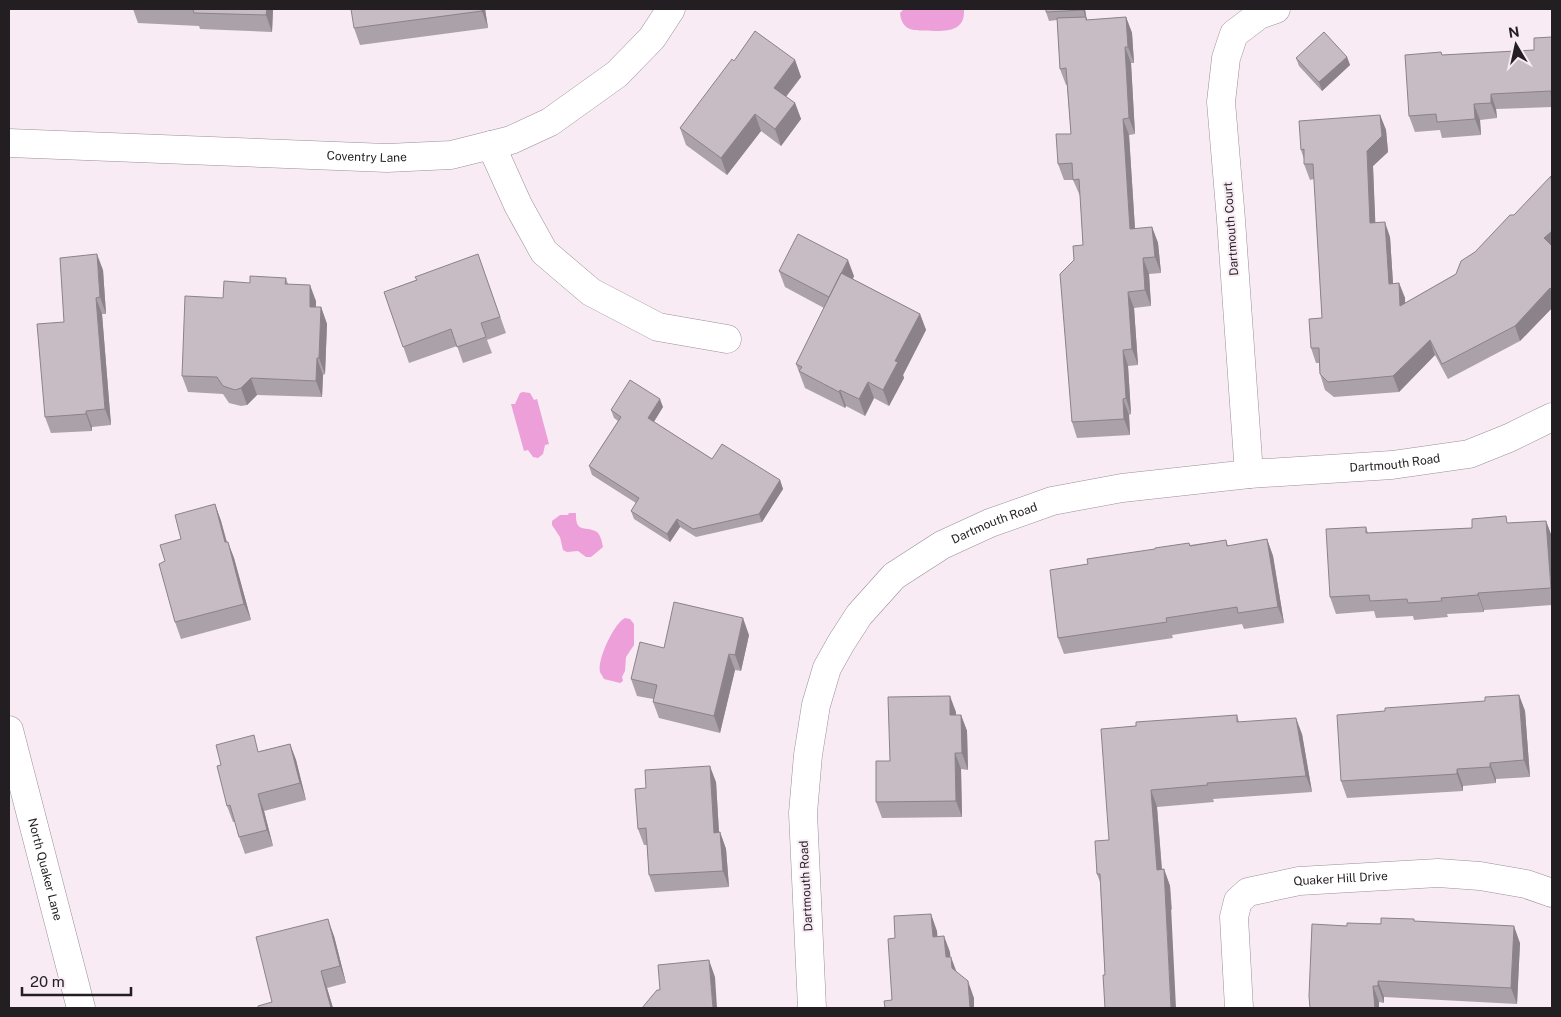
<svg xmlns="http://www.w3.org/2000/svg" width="1561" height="1017" viewBox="0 0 1561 1017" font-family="'Public Sans',sans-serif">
	<rect width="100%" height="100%" fill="#f8ebf4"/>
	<path fill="#ec9fd8" d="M 904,9 L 964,9 C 964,16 964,22 957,27 C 951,31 941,31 934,31 C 918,30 902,34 900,13 Z
		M 523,392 L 530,393 L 534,400 L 537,399 L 549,444 L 545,445 L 543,454 L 538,458 L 533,457 L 528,450 L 524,451 L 511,404 L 515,404 L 520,393 Z
		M 569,513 L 576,513 C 575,535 587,525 597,532 C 601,536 602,542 603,547 L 591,557 L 586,557 L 578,551 L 567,552 L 563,550 L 560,537 L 552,525 L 552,521 L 560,515 L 568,515 Z
		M 625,618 L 630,619 L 634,624 L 634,645 L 626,657 L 625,671 L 622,677 L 623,681 L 620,683 L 604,679 C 603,677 601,674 600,672 C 597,660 614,623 625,618 Z"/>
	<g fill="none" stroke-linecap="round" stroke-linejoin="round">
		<g stroke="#9b8f98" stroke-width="29">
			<g id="street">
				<path id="s1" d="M 9,143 L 387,158 L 451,155 L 511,140 L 550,122 L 617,74 L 652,38 L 671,9"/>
				<path d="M 491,145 L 518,205 L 544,252 L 591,292 L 658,327 L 727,339"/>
				<path d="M 1249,474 L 1231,220 L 1221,102 L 1226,58 L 1234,34 L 1259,15 L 1276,9"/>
				<path id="s2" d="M 812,1008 L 803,813 L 808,755 L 816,705 L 827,668 L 841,643 L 859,615 L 894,576 L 942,545 L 990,523 L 1052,501 L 1122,488 L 1249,474 L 1392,465 L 1469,454 L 1509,438 L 1552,417"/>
				<path id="s3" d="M 1239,1008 L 1234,917 L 1238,901 L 1248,892 L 1299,881 L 1438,873 L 1480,876 L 1526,884 L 1552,893"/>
			</g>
		</g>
		<g stroke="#9b8f98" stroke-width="29">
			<g id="secondary">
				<path id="s4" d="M 9,730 L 81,1008"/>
			</g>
		</g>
		<use href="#street" stroke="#fff" stroke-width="28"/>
		<use href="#secondary" stroke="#fff" stroke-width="28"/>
	</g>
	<path fill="#aba1a9" d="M 133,9 L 273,9 L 272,32 L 200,29 L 199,26 L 138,23 Z
		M 485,9 L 488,28 L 360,45 L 354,28 Z
		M 1085,9 L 1087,20 L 1126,17 L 1132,33 L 1134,63 L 1131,63 L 1135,134 L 1129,135 L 1135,229 L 1152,227 L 1158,243 L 1161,273 L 1149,274 L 1151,306 L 1134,308 L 1138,365 L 1128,366 L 1131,414 L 1129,415 L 1130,435 L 1077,438 L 1072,422 L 1074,260 L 1083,245 L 1080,196 L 1073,180 L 1064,180 L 1058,164 L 1071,134 L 1067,85 L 1066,85 L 1060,69 L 1057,20 L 1049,21 L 1046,12 Z
		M 1552,37 L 1552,109 L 1552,107 L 1496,109 L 1497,118 L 1480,120 L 1481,135 L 1442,138 L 1440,130 L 1415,132 L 1409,116 L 1441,52 L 1442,55 L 1534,50 Z
		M 1347,57 L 1350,65 L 1322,91 L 1299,66 L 1296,58 Z
		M 795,60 L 801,77 L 786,97 L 795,103 L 801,119 L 781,146 L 761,131 L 727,175 L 686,145 L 680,128 L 734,61 Z
		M 1380,115 L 1386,130 L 1388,152 L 1373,166 L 1375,223 L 1390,237 L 1393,283 L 1399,283 L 1405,298 L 1405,303 L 1456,274 L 1475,252 L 1552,179 L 1552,308 L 1520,341 L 1448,379 L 1435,355 L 1399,392 L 1334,397 L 1325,390 L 1320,374 L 1319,363 L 1316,363 L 1311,348 L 1322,318 L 1314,179 L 1310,180 L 1304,164 L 1304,159 L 1301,150 Z
		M 478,254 L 506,333 L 487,340 L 492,353 L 463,363 L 457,346 L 409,363 L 384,292 L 416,280 Z
		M 103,270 L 106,314 L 102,314 L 111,425 L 92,427 L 92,431 L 51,433 L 45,417 L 64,322 Z
		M 779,271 L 854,276 L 853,279 L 920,314 L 926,330 L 903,375 L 904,378 L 889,406 L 874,398 L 865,416 L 846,406 L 845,408 L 805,388 L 796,364 L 824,308 L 785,287 Z
		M 286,278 L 288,284 L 316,301 L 316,307 L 321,307 L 327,324 L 325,374 L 323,375 L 322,397 L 257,395 L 247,405 L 241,406 L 229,403 L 223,394 L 188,392 L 182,376 L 223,298 L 250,283 Z
		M 663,407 L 654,422 L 712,459 L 780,480 L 783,489 L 762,522 L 696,537 L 680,527 L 670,542 L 634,519 L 631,511 L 636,503 L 592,475 L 589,466 L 618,421 L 614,418 L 611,410 Z
		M 215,504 L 221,521 L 227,542 L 234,558 L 251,620 L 181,639 L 175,622 L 165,561 L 181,539 Z
		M 1546,521 L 1552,537 L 1552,605 L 1484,610 L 1484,612 L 1447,614 L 1448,617 L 1414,620 L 1413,616 L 1376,618 L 1374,611 L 1336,614 L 1330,597 L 1366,527 L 1368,533 L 1472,528 L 1509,523 Z
		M 1267,539 L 1273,556 L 1284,623 L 1244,629 L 1242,624 L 1172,635 L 1173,638 L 1064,654 L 1058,638 L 1190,545 L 1226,540 L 1228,546 Z
		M 749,635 L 741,671 L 735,670 L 720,733 L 659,718 L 653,702 L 653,699 L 637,696 L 631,679 L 664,648 Z
		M 1519,695 L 1525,711 L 1530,777 L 1496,779 L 1496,783 L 1463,786 L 1463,791 L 1347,798 L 1341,781 L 1385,711 L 1485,701 Z
		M 956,712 L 956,715 L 961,715 L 967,731 L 968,770 L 961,769 L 962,817 L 882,818 L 876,802 L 890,761 Z
		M 1237,715 L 1239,722 L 1302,734 L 1312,792 L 1213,799 L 1214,802 L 1157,807 L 1162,869 L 1164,869 L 1170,886 L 1172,909 L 1105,975 L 1100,882 L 1097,874 L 1109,840 L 1136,726 Z
		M 290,744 L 296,760 L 306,800 L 264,811 L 273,846 L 245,854 L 239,837 L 235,822 L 233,822 L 227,806 L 260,751 Z
		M 716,782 L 719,832 L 720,832 L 726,849 L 729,887 L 655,892 L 649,875 L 647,845 L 644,845 L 638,829 Z
		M 1415,921 L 1520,943 L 1517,1004 L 1384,997 L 1384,1003 L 1379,1002 L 1379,1008 L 1310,1008 L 1347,926 Z
		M 334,936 L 346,983 L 327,988 L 333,1008 L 258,1008 L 272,1002 Z"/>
	<path fill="#8b8389" d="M 267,9 L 273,9 L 272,32 L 266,15 Z
		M 482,9 L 485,9 L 488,28 L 482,11 Z
		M 1083,9 L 1085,9 L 1086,17 L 1092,33 L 1086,20 Z
		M 1126,17 L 1132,33 L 1134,63 L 1128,47 Z
		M 1125,47 L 1131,63 L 1135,134 L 1129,118 Z
		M 1347,57 L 1350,65 L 1322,91 L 1319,82 Z
		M 795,60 L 801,77 L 780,104 L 774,88 Z
		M 1491,94 L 1496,109 L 1497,118 L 1491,103 Z
		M 795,103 L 801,119 L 781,146 L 775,129 Z
		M 1474,104 L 1480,120 L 1481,135 L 1475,119 Z
		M 755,114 L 761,131 L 727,175 L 721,158 Z
		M 1380,115 L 1386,130 L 1388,152 L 1373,166 L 1376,238 L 1370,223 L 1367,151 Z
		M 1123,119 L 1129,135 L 1136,245 L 1130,229 Z
		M 1385,222 L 1390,237 L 1394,299 L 1389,284 Z
		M 1152,227 L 1158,243 L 1161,273 L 1155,257 Z
		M 1552,231 L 1552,251 L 1544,238 Z
		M 97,254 L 103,270 L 106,314 L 100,297 Z
		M 1143,258 L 1149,274 L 1151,306 L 1145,290 Z
		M 848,260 L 854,276 L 835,313 L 829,297 Z
		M 1399,283 L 1405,298 L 1406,321 L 1400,306 Z
		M 310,285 L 316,301 L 316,323 L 310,307 Z
		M 1550,288 L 1552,294 L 1552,308 L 1520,341 L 1515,326 Z
		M 1128,292 L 1134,308 L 1138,365 L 1132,349 Z
		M 96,298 L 102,314 L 111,425 L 105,409 Z
		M 321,307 L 327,324 L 325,374 L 319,358 Z
		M 920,314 L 926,330 L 903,375 L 904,378 L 889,406 L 883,390 L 895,361 Z
		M 1430,340 L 1435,355 L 1399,392 L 1393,376 Z
		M 1123,350 L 1128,366 L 1131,414 L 1126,398 Z
		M 317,358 L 323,375 L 322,397 L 316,381 Z
		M 251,378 L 257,395 L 247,405 L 241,388 Z
		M 868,382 L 874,398 L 865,416 L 859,399 Z
		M 840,390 L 846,406 L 845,408 L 839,392 Z
		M 660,399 L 663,407 L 651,426 L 648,418 Z
		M 1123,399 L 1129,415 L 1130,435 L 1124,419 Z
		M 86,411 L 92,427 L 92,431 L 86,414 Z
		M 780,480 L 783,489 L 762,522 L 759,514 Z
		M 215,504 L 221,521 L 231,559 L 225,542 Z
		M 677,519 L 680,527 L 670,542 L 667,534 Z
		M 1546,521 L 1552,537 L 1552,592 L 1551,588 Z
		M 1267,539 L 1273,556 L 1284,623 L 1278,607 Z
		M 228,542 L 234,558 L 251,620 L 244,604 Z
		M 1478,593 L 1484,610 L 1484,612 L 1478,595 Z
		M 743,618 L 749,635 L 741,671 L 735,655 Z
		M 729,654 L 735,670 L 720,733 L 714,716 Z
		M 1519,695 L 1525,711 L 1530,777 L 1524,760 Z
		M 950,696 L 956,712 L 956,732 L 950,715 Z
		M 961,715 L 967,731 L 968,770 L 962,753 Z
		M 1296,718 L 1302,734 L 1312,792 L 1306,776 Z
		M 290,744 L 296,760 L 306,800 L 300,783 Z
		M 955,753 L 961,769 L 962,817 L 956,801 Z
		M 1490,763 L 1496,779 L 1496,783 L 1490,767 Z
		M 710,766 L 716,782 L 720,850 L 714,833 Z
		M 1457,769 L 1463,786 L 1463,791 L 1457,774 Z
		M 1151,790 L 1157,807 L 1163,886 L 1157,870 Z
		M 258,794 L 264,811 L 273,846 L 267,830 Z
		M 720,832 L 726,849 L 729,887 L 723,871 Z
		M 1164,869 L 1170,886 L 1176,1008 L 1171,1008 Z
		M 931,914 L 937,931 L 939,953 L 933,937 Z
		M 328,919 L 334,936 L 346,983 L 340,966 Z
		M 1514,926 L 1520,943 L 1517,1004 L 1511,988 Z
		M 944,936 L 950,952 L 952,973 L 946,957 Z
		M 951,957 L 957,973 L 952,968 Z
		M 709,960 L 715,977 L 717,1008 L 713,1008 Z
		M 321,971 L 327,988 L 333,1008 L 331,1008 Z
		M 968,981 L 974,998 L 974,1008 L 970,1008 Z
		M 1378,981 L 1384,997 L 1384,1003 L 1378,986 Z
		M 1373,986 L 1379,1002 L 1379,1008 L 1375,1008 Z"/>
	<path fill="#c7bbc4" stroke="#8b8389" d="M 185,9 L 267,9 L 266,15 L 194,13 L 193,9 Z
		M 351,9 L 482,9 L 482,11 L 354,28 Z
		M 1046,9 L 1083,9 L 1083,10 L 1046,12 Z
		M 1086,17 L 1086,20 L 1126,17 L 1128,47 L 1125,47 L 1129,118 L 1123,119 L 1130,229 L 1152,227 L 1155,257 L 1143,258 L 1145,290 L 1128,292 L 1132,349 L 1123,350 L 1126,398 L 1123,399 L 1124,419 L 1072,422 L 1060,274 L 1074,260 L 1073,246 L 1083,245 L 1079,179 L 1073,180 L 1072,163 L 1058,164 L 1056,134 L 1071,134 L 1066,68 L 1060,69 L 1057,18 Z
		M 755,31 L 795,60 L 774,88 L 795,103 L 775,129 L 755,114 L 721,158 L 680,128 L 732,59 L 734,61 Z
		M 1324,32 L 1347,57 L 1319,82 L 1296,58 Z
		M 1552,37 L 1552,107 L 1551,91 L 1491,94 L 1491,103 L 1474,104 L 1475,119 L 1437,122 L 1436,114 L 1409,116 L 1405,55 L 1441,52 L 1442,55 L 1534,50 L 1534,38 Z
		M 1380,115 L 1382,136 L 1367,151 L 1370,223 L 1385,222 L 1389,284 L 1399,283 L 1400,306 L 1456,274 L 1461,261 L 1475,252 L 1510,215 L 1514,215 L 1551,176 L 1552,188 L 1552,231 L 1544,238 L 1552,246 L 1552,290 L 1550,288 L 1515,326 L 1442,364 L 1430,340 L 1393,376 L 1328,382 L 1320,374 L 1319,348 L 1311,348 L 1309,319 L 1322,318 L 1313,164 L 1304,164 L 1304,149 L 1301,150 L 1299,121 Z
		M 798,234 L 848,260 L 829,297 L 779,271 Z
		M 97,254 L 100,297 L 96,298 L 105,409 L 86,411 L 86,414 L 45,417 L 37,324 L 64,322 L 60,258 Z
		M 478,254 L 500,317 L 481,323 L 486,337 L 457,347 L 451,329 L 403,347 L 384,292 L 417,280 L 415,277 Z
		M 841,273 L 920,314 L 895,361 L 898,362 L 883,390 L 868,382 L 859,399 L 840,390 L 839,392 L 799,371 L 802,367 L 796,364 Z
		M 250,276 L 286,278 L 285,284 L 310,285 L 310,307 L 321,307 L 319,358 L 317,358 L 316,381 L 251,378 L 241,388 L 235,390 L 223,386 L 217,377 L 182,376 L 185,296 L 223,298 L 224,281 L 250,283 Z
		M 630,380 L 660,399 L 648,418 L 712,459 L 722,444 L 780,480 L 759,514 L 693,529 L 677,519 L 667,534 L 631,511 L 639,498 L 589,466 L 621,417 L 611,410 Z
		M 215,504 L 225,542 L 228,542 L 244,604 L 175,622 L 159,564 L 165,561 L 160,545 L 181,539 L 175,515 Z
		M 1506,516 L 1507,523 L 1546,521 L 1551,588 L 1478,593 L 1478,595 L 1441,598 L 1442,601 L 1408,603 L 1407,599 L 1370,601 L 1369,595 L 1330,597 L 1326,529 L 1366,527 L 1366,533 L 1472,528 L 1472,519 Z
		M 1267,539 L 1278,607 L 1238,613 L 1237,607 L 1166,618 L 1167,622 L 1058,638 L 1050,570 L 1088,564 L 1087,559 L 1155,549 L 1155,548 L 1189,543 L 1190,546 L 1226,540 L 1227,546 Z
		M 674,602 L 743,618 L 735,655 L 729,654 L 714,716 L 653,702 L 657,685 L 631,679 L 640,642 L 664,648 Z
		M 1519,695 L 1524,760 L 1490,763 L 1490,767 L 1457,769 L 1457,774 L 1341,781 L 1337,715 L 1385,711 L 1385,708 L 1485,701 L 1485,697 Z
		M 950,696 L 950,715 L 961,715 L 962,753 L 955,753 L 956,801 L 876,802 L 876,761 L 890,761 L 888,697 Z
		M 1237,715 L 1237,722 L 1296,718 L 1306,776 L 1207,783 L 1208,785 L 1151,790 L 1157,870 L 1164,869 L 1171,1008 L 1105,1008 L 1103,975 L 1105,975 L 1100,874 L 1097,874 L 1095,841 L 1109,840 L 1101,729 L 1136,726 L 1136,722 Z
		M 254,735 L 258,752 L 290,744 L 300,783 L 258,794 L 267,830 L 239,837 L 230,805 L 227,806 L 217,766 L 221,765 L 216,745 Z
		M 710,766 L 714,833 L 720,832 L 723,871 L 649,875 L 646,828 L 638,829 L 635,789 L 646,788 L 645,770 Z
		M 931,914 L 933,937 L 944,936 L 946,957 L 951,957 L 952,968 L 968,981 L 970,1008 L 885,1008 L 884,1001 L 892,1000 L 888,939 L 895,938 L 894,916 Z
		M 1381,918 L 1414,919 L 1414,921 L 1514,926 L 1511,988 L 1378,981 L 1378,986 L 1373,986 L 1375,1008 L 1310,1008 L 1309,996 L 1312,924 L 1347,926 L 1347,923 L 1381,924 Z
		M 328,919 L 340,966 L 321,971 L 331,1008 L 258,1008 L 258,1006 L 272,1002 L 256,937 Z
		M 709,960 L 713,1008 L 642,1008 L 657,990 L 660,990 L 658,965 Z"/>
	<g text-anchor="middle" stroke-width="4" stroke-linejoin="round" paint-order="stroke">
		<g font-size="12" fill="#221e21" stroke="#f8ebf4">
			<text dy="4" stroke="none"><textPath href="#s1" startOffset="358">Coventry Lane</textPath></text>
			<text transform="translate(1231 229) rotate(-94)" y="4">Dartmouth Court</text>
			<text dy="4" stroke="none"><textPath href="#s2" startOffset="978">Dartmouth Road</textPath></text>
			<text dy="4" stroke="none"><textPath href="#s2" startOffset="571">Dartmouth Road</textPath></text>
			<text dy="4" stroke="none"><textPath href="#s4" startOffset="144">North Quaker Lane</textPath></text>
			<text dy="4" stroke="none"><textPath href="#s3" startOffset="215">Quaker Hill Drive</textPath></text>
			<text transform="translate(806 886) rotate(-93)" y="4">Dartmouth Road</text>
		</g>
	</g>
	<rect width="1561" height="1017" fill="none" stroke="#221e21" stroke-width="20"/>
	<g transform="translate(1516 45) rotate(351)" stroke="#f8ebf4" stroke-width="4" paint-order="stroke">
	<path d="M0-4L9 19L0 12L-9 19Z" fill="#221e21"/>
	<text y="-8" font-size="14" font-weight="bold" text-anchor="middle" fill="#221e21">N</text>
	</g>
	<path d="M22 987v8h109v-8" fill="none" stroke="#221e21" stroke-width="2.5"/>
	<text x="30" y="987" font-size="15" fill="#221e21" stroke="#f8ebf4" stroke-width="4" paint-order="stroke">20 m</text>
</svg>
